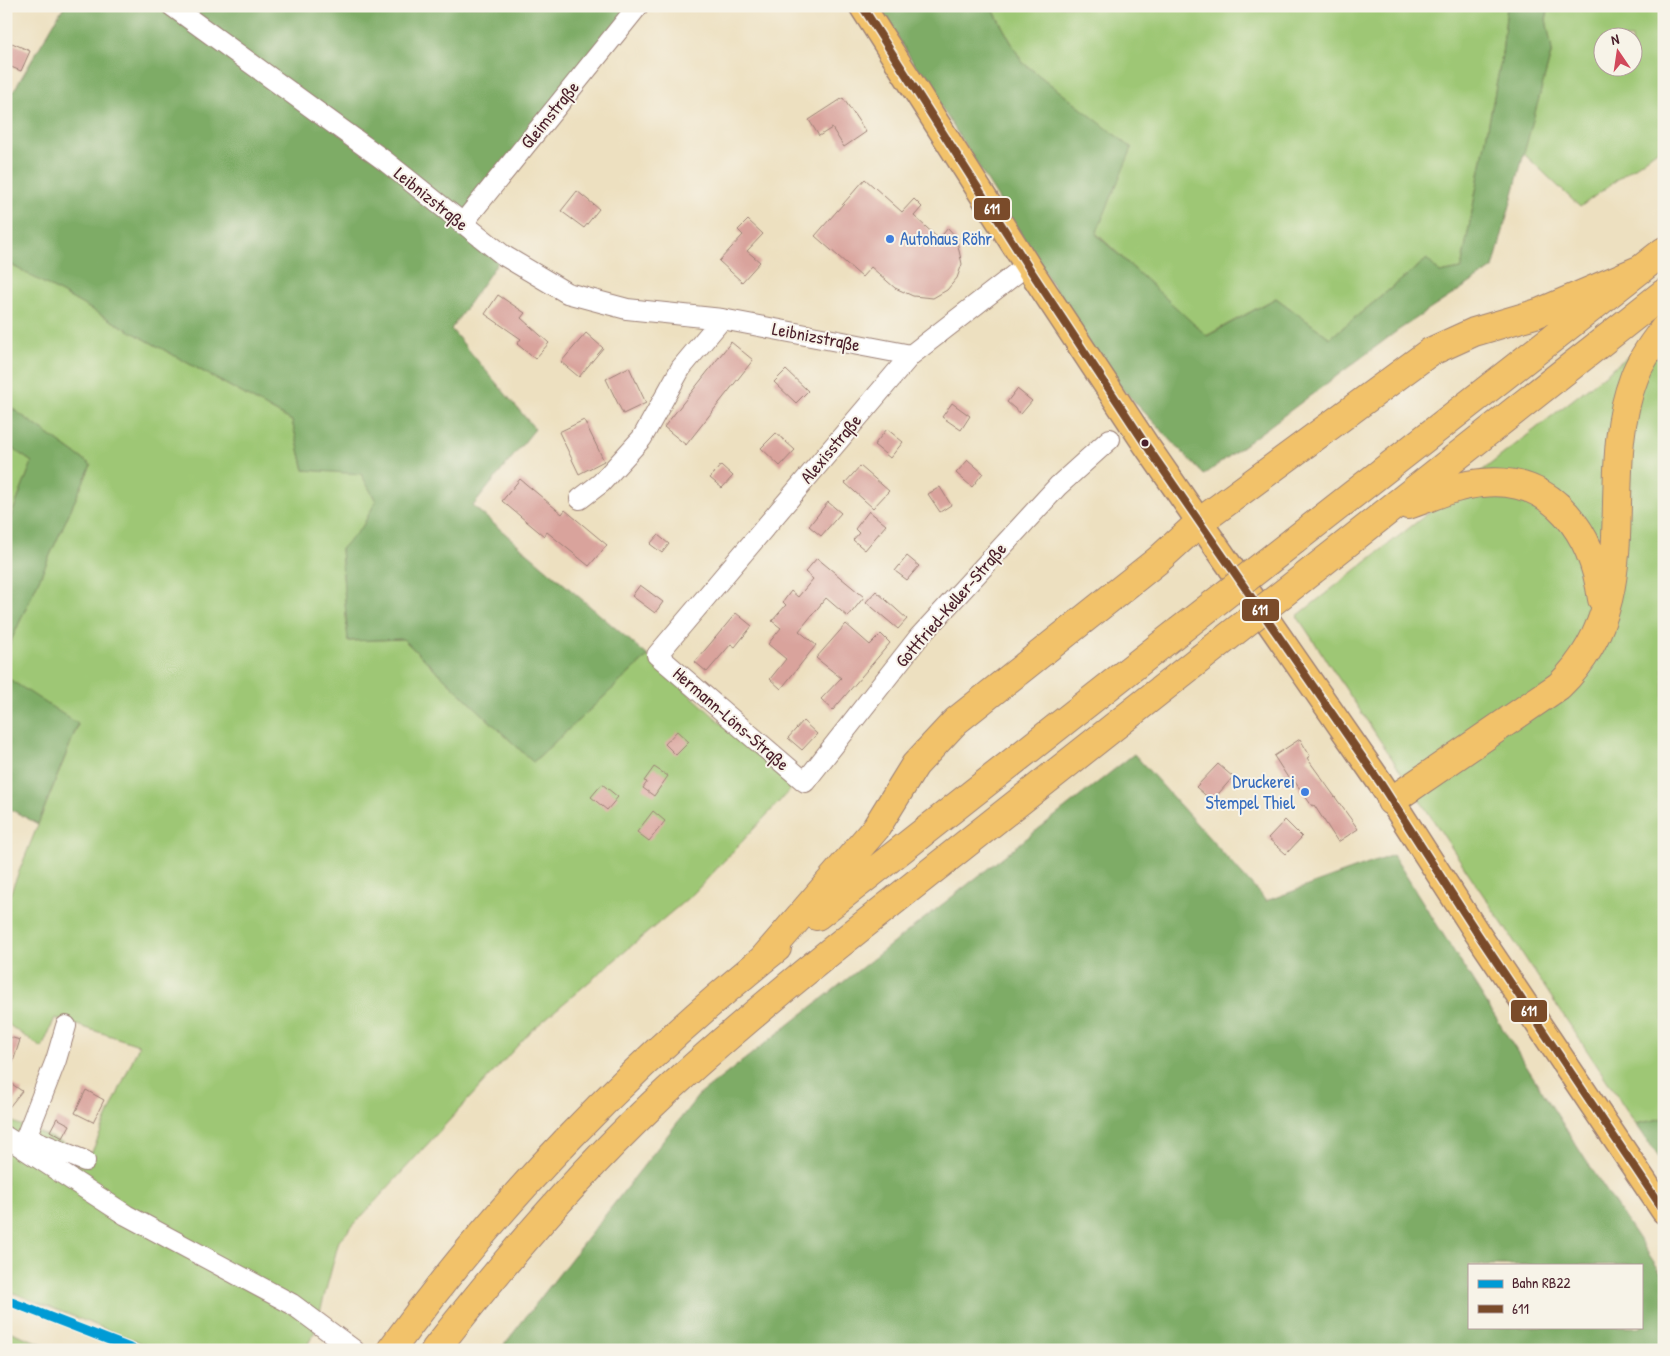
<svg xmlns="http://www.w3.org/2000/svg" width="1670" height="1356" viewBox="0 0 1670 1356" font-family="'Patrick Hand',sans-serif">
	<rect width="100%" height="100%" fill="#f7f3e8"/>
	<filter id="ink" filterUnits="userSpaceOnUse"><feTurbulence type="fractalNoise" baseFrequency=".02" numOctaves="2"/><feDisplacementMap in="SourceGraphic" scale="10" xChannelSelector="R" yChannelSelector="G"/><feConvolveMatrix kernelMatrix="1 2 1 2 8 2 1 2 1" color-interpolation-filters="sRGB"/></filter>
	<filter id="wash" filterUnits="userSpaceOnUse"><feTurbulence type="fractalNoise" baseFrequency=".0096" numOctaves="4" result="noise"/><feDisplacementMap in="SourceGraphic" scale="20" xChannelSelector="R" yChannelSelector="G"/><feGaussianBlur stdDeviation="1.12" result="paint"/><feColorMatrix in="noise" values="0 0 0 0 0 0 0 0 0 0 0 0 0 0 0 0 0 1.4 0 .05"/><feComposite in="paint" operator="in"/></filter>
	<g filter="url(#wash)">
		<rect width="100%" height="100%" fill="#ede0c0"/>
		<path fill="#9ec774" stroke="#747350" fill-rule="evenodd" d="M 991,6 L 1507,6 L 1502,55 L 1461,269 L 1440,273 L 1426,260 L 1330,338 L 1276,298 L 1206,336 L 1096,233 L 1131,148 L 1022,62 Z
			M 1549,6 L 1664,6 L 1664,145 L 1580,207 L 1523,153 L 1552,51 L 1546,19 ZM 1602,38 L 1632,38 L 1632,68 L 1602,68 Z
			M 6,262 L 292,421 L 304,470 L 361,473 L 376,501 L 363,527 L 341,549 L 348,641 L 403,639 L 533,762 L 648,656 L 792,788 L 694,893 L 531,1031 L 339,1241 L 315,1331 L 305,1350 L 159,1350 L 6,1290 L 6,1119 L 91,1154 L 139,1045 L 55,1018 L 42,1048 L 6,1023 L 6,904 L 78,725 L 6,677 L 6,652 L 91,465 L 6,404 Z
			M 1664,328 L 1664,1118 L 1636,1124 L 1297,616 Z
			M 6,444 L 32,462 L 6,530 Z
			M 6,1330 L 58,1350 L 6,1350 Z"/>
		<path fill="#7eac66" stroke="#646648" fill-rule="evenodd" d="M 64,6 L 638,6 L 463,224 L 503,255 L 451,329 L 535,429 L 473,506 L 648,656 L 533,762 L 403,639 L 348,641 L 341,549 L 362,527 L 376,501 L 361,474 L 304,470 L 292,421 L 6,262 L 6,89 L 13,92 Z
			M 878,6 L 991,6 L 1022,62 L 1132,148 L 1096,234 L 1207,336 L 1276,298 L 1330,338 L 1427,259 L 1440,273 L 1461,269 L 1502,55 L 1507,6 L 1549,6 L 1546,19 L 1552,50 L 1493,268 L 1397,331 L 1204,475 L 1108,374 Z
			M 6,404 L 91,465 L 6,652 L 6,530 L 32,462 L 6,444 Z
			M 6,677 L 78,724 L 38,824 L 6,807 Z
			M 1134,754 L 1266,901 L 1393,855 L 1585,1159 L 1664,1277 L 1664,1350 L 500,1350 L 698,1096 ZM 1469,1265 L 1641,1265 L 1641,1327 L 1469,1327 Z
			M 1664,1118 L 1664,1165 L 1636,1124 Z"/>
		<g id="blocks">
			<path fill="#d9a39c" d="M 12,43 L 30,51 L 21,71 L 6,65 L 6,55 Z
				M 843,98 L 866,132 L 844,147 L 832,128 L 819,136 L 809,120 Z
				M 865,179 L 902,212 L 914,199 L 922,207 L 914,216 L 939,239 L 948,228 L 956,237 L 962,264 L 957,278 L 947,290 L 933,298 L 913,296 L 895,288 L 871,267 L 862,277 L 815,236 Z
				M 577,191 L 599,209 L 584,228 L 561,211 Z
				M 748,220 L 763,234 L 747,251 L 760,262 L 742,282 L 719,261 L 743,235 L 738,230 Z
				M 498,295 L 525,313 L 521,318 L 549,343 L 535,359 L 517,344 L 521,339 L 485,314 Z
				M 586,333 L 603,348 L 579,377 L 561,362 Z
				M 731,342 L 753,360 L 686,445 L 664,427 Z
				M 629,367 L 646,403 L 623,414 L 606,379 Z
				M 786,370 L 808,391 L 796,403 L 774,382 Z
				M 1017,389 L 1032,401 L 1021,414 L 1007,402 Z
				M 952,403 L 970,416 L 961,430 L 942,417 Z
				M 584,420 L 604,461 L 579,474 L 559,432 Z
				M 887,429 L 903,442 L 890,458 L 874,445 Z
				M 776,433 L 795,450 L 780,466 L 761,448 Z
				M 968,460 L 983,473 L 972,487 L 956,473 Z
				M 721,465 L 733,476 L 722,488 L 710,478 Z
				M 860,466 L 889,491 L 873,508 L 845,483 Z
				M 520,479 L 562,514 L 565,510 L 607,545 L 589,566 L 547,532 L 544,536 L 502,501 Z
				M 940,487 L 951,505 L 940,512 L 928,494 Z
				M 828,502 L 841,513 L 821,536 L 809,526 Z
				M 869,511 L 886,525 L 865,550 L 853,540 L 859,533 L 855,529 Z
				M 658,535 L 669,544 L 662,553 L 650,544 Z
				M 907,556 L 919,566 L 907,580 L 895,571 Z
				M 817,558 L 864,597 L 848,617 L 826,598 L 799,631 L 816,645 L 781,689 L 770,679 L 786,659 L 768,644 L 781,628 L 772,621 L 786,605 L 783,602 L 791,591 L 798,597 L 813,579 L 805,572 Z
				M 640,585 L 663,602 L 655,613 L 632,596 Z
				M 876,591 L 907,619 L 898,629 L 866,602 Z
				M 736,613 L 752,626 L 735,647 L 731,644 L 707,672 L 695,662 Z
				M 846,624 L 870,645 L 881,634 L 890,643 L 833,710 L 821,699 L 841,678 L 816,658 Z
				M 803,721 L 817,734 L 802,750 L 788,738 Z
				M 677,731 L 689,742 L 676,755 L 665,744 Z
				M 1300,739 L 1310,756 L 1307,758 L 1358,829 L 1338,842 L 1314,805 L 1312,806 L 1295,782 L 1292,784 L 1274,756 Z
				M 1218,764 L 1233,777 L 1212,801 L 1196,787 Z
				M 654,767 L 668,776 L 654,796 L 643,788 L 647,782 L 644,781 Z
				M 602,784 L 618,797 L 607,810 L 591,797 Z
				M 653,811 L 665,821 L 649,841 L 637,832 Z
				M 1285,820 L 1302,837 L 1286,854 L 1268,838 Z
				M 6,1036 L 20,1040 L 9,1074 L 6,1074 Z
				M 6,1080 L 22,1091 L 6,1111 Z
				M 86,1090 L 104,1100 L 93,1122 L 75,1113 Z
				M 57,1118 L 70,1125 L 63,1138 L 50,1131 Z"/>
		</g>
	</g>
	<g filter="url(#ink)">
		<use href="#blocks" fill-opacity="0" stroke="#9c8076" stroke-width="1"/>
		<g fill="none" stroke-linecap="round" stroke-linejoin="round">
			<g stroke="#9c8076" stroke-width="22">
				<path id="minor" d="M 172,6 L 385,161 L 503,255 L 567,293 L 627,309 L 722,319 L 911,355
					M 462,224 L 638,6
					M 1027,265 L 911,355 L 657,655 L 805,782 L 919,637 L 1058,486 L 1110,439
					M 580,499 L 601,483 L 642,438 L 681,368 L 722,319
					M 6,1137 L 126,1215 L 292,1304 L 354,1350
					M 26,1137 L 85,1161
					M 20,1146 L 26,1137 L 56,1060 L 66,1026"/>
			</g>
			<g stroke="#9c8076" stroke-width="28">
				<path id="major" d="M 862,6 L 1027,265 L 1146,445 L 1381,784 L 1477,933 L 1664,1211"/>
			</g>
			<g stroke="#9c8076" stroke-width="30">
				<path id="highway" d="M 1408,505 C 1432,497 1456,485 1482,483 C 1555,475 1593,535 1602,599
					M 1295,540 L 1664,251
					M 1313,570 L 1664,293
					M 1391,801 L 1559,686 C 1650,598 1595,480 1634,378 C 1640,361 1653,343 1664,329
					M 817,916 L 1179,631
					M 763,959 L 876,828 L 915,765 L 956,721 L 1157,561 L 1201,521 L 1430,352 L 1474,332 L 1538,313 L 1641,269
					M 391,1350 C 500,1200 633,1063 777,948
					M 435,1350 C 502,1264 573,1180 652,1105 C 737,1025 828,953 919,881 C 1013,806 1107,732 1201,658"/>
			</g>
			<use href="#minor" stroke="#fff" stroke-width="20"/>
			<use href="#major" stroke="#f2c26a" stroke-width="25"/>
			<use href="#highway" stroke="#f2c26a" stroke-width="28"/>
			<g stroke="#9c8076" stroke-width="30" stroke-linecap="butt">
				<path id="highway-bridge" d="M 1179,631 L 1295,540
					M 1201,658 L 1313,570"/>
			</g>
			<use href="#highway-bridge" stroke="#f2c26a" stroke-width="28"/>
			<g stroke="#f7f3e8" stroke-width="11">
				<path id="bus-1" d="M 862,6 L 1027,265 L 1146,445 L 1381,784 L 1477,933 L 1664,1211"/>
			</g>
			<use href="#bus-1" stroke="#7a4b2a" stroke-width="8"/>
			<g stroke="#f7f3e8" stroke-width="12">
				<path id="rail-1" d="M 6,1300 L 135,1350"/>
			</g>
			<use href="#rail-1" stroke="#009bd5" stroke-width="9"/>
		</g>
	</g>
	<g fill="#3f7fe0" stroke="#f7f3e8" stroke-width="2">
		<circle cx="890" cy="239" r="5"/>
		<circle cx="1305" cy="792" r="5"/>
	</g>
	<circle fill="#4a1f2b" stroke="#f7f3e8" stroke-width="2" cx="1145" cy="443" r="4.5"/>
	<g text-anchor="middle" stroke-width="4" stroke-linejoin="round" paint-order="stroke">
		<g font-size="18" fill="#4a1f2b" stroke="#f7f3e8">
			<text transform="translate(550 115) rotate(-51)" y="6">Gleimstraße</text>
			<text transform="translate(431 199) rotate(39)" y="6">Leibnizstraße</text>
			<text transform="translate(816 337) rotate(11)" y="6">Leibnizstraße</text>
			<text transform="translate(831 449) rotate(-50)" y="6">Alexisstraße</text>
			<text transform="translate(951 605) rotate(-49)" y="6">Gottfried-Keller-Straße</text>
			<text transform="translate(731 719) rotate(41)" y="6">Hermann-Löns-Straße</text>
		</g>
		<g font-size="18" fill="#366cbe" stroke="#f7f3e8" text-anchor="start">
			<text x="900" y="245">Autohaus Röhr</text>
			<text x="1295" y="788" text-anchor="end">Druckerei<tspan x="1295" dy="21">Stempel Thiel</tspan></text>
		</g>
	</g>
	<g stroke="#f7f3e8" stroke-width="2">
		<rect x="973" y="197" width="38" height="24" rx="5" fill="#7a4b2a"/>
		<rect x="1241" y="598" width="39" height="24" rx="5" fill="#7a4b2a"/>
		<rect x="1510" y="999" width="38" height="24" rx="5" fill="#7a4b2a"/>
	</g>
	<g font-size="14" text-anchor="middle" font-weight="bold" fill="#fff">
		<text x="992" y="214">611</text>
		<text x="1260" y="615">611</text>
		<text x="1529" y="1016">611</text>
	</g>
	<rect width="1670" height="1356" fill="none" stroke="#f7f3e8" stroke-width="25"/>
	<rect x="1468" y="1264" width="175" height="65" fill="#f7f3e8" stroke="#b29e9c"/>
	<rect x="1478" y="1280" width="25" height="8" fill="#009bd5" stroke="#b29e9c"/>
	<text x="1512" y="1288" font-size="15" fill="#4a1f2b">Bahn RB22</text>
	<rect x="1478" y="1305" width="25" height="8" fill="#7a4b2a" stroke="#b29e9c"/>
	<text x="1512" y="1314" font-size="15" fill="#4a1f2b">611</text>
	<g transform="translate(1618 52) rotate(347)"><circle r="24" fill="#f7f3e8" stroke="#b29e9c"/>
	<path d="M0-4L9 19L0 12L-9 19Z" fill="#d1495b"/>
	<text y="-8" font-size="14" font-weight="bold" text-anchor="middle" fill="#4a1f2b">N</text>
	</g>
</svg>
